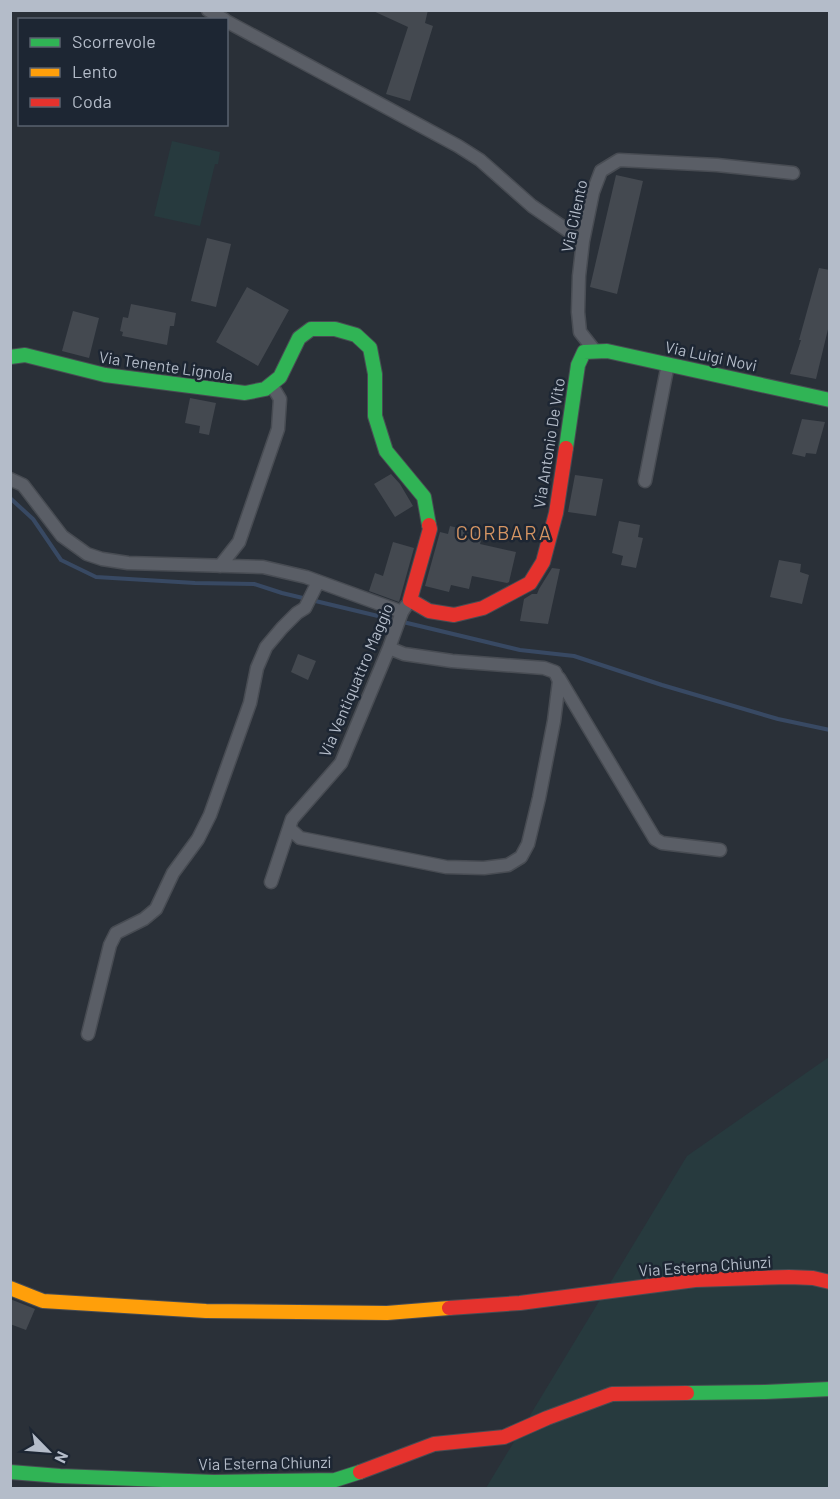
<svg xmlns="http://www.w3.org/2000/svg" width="840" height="1499" viewBox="0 0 840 1499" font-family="Barlow,sans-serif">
	<rect width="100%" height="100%" fill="#2a3038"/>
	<path fill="#273a3e" d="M 172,141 L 220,152 L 218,164 L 215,164 L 200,226 L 154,216 Z
		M 829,1057 L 829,1488 L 486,1488 L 687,1156 Z"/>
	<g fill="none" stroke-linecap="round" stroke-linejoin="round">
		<path stroke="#384963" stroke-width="4" d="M 10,498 L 33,519 L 61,560 L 96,577 L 195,583 L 254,584 L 282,593 L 520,650 L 574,656 L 662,685 L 778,719 L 830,730"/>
	</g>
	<path fill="#444950" d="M 371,10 L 428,10 L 425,23 L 433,26 L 410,101 L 386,94 L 408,27 Z
		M 616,175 L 643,181 L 617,294 L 590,287 Z
		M 207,238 L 231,244 L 216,307 L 191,301 Z
		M 819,268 L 830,270 L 830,321 L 816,379 L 790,374 L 801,340 L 799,340 Z
		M 247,287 L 289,310 L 258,366 L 216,342 Z
		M 131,304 L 176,313 L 174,326 L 170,326 L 167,345 L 122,336 L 123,332 L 120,331 L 123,317 L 128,318 Z
		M 73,311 L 99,318 L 89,358 L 62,351 Z
		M 190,398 L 216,403 L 209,435 L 199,433 L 200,426 L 185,423 Z
		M 802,419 L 825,422 L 816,454 L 806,453 L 805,457 L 792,454 Z
		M 391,474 L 400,484 L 413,506 L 395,517 L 374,484 Z
		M 575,475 L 603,479 L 596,516 L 568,512 Z
		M 619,521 L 640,525 L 638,537 L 643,538 L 636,568 L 621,565 L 623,556 L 612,553 Z
		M 450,526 L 483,534 L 480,544 L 516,552 L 509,582 L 507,583 L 472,576 L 469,589 L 451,585 L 449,592 L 425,586 L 440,532 L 448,534 Z
		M 393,542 L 414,548 L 399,602 L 369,591 L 375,573 L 383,576 Z
		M 779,560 L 801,564 L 800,572 L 809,575 L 802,604 L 770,597 Z
		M 552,568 L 560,569 L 548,624 L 520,621 L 524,599 L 532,594 L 537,594 L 539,589 Z
		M 298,654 L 316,661 L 308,680 L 291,672 Z
		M 10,1299 L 35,1309 L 26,1330 L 10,1324 Z"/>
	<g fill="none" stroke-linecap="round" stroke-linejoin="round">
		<g stroke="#484c53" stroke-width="15">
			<path id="street" d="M 208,10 L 225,20
				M 226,21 L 458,146 L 480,160 L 532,206 L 583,241
				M 595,351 L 580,332 L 578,312 L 579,276 L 583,241 L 593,192 L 601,171 L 619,160 L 717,165 L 793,173
				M 10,479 L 23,485 L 62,536 L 87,554 L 102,559 L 128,563 L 263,567 L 306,577 L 402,612
				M 645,481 L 668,364
				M 220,566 L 239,542 L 278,429 L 280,399 L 271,384
				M 559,678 L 655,839 L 662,843 L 720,850
				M 289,828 L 300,838 L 446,867 L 484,868 L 508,865 L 521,857 L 528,844 L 539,798 L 554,721 L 559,681 L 555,672 L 544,668 L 452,661 L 404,654 L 389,648
				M 271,882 L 292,819 L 341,763 L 389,648 L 402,612 L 406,606
				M 88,1034 L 110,945 L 116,933 L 144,919 L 156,909 L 173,873 L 198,839 L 210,815 L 250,703 L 257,668 L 266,647 L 282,628 L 297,613 L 305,608 L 318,582"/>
		</g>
		<g stroke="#484c53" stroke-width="16">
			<path id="fast" d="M 10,357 L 25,355 L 105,375 L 245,393 L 265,389 L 280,377 L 299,338 L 311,329 L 335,329 L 356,335 L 370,348 L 375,374 L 375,416 L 386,451 L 424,497 L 429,525
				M 566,448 L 578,365 L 584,352 L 607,351 L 830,400
				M 687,1393 L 765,1392 L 830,1389
				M 10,1472 L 60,1476 L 214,1482 L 335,1480 L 360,1472"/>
		</g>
		<g stroke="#484c53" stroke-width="16">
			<path id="slow" d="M 10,1288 L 43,1301 L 206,1311 L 387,1313 L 449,1308"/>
		</g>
		<g stroke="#484c53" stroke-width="16">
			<path id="jam" d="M 429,525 L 430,529 L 410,600 L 429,611 L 454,615 L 483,608 L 530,583 L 543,562 L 556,513 L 566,448
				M 449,1308 L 520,1303 L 695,1280 L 789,1277 L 813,1278 L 830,1282
				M 360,1472 L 434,1444 L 504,1437 L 547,1418 L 612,1394 L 687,1393"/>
		</g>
		<use href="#street" stroke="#5a5e66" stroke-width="12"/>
		<use href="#fast" stroke="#30b455" stroke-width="14"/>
		<use href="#slow" stroke="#ff9f0a" stroke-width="14"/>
		<use href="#jam" stroke="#e5322d" stroke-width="14"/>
	</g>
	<g text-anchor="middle" stroke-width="5" stroke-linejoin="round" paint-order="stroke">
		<g font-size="16" fill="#b4bcc9" stroke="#1d2633">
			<text transform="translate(574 216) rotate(-78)" y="6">Via Cilento</text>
			<text transform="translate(711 356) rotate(12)" y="6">Via Luigi Novi</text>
			<text transform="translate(166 366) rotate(8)" y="6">Via Tenente Lignola</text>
			<text transform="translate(549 443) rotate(-81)" y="6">Via Antonio De Vito</text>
			<text transform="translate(356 680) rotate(-67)" y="6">Via Ventiquattro Maggio</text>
			<text transform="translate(705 1266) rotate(-4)" y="6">Via Esterna Chiunzi</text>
			<text transform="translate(265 1463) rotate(-1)" y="6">Via Esterna Chiunzi</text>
		</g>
		<g font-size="20" letter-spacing="1.5" fill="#d59563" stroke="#1d2633">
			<text x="504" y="540">CORBARA</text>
		</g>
	</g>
	<rect width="840" height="1499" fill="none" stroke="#b4bcc9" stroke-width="24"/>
	<rect x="18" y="18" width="210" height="108" fill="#1d2633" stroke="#59626f" stroke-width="1.5"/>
	<rect x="30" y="38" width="30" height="9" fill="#30b455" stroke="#59626f" stroke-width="1.5"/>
	<text x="72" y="48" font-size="18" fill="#b4bcc9">Scorrevole</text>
	<rect x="30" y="68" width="30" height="9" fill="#ff9f0a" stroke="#59626f" stroke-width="1.5"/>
	<text x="72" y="78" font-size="18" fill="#b4bcc9">Lento</text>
	<rect x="30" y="98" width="30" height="9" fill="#e5322d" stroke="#59626f" stroke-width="1.5"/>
	<text x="72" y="108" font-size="18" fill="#b4bcc9">Coda</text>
	<g transform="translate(48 1451) rotate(115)" stroke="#1d2633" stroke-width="4.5" paint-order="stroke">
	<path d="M0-4.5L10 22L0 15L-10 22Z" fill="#b4bcc9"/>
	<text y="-9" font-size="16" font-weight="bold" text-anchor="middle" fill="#b4bcc9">N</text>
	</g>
</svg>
